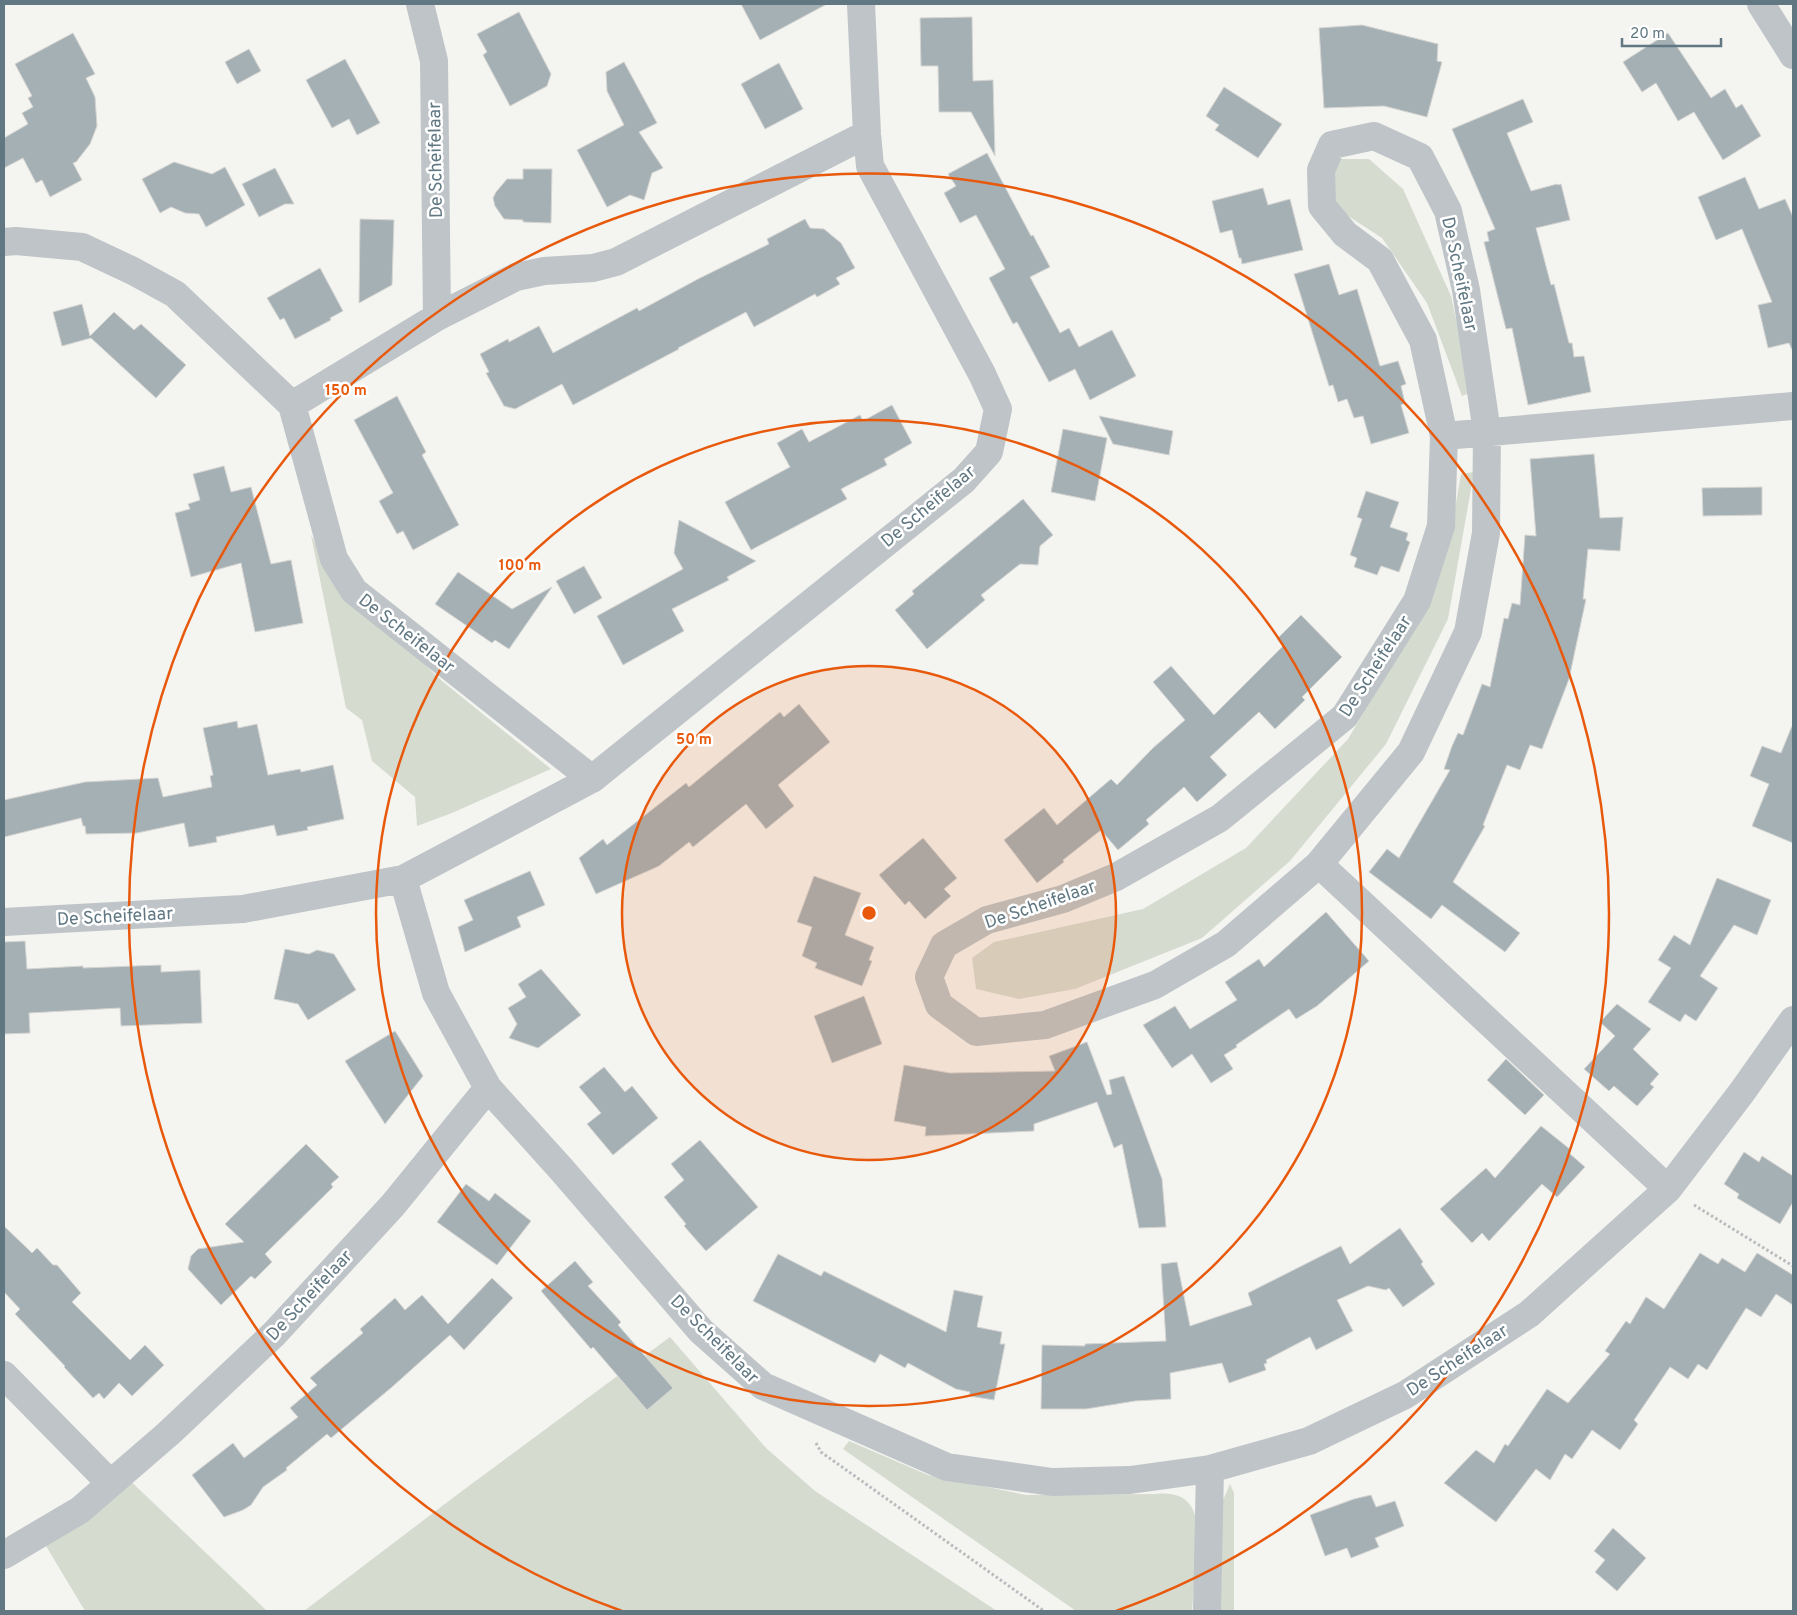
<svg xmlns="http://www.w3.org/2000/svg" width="1797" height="1615" viewBox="0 0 1797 1615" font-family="Overpass,sans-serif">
	<rect width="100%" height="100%" fill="#f4f4f0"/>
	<path fill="#d6dbd0" d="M 1340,159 L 1369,159 L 1403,189 L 1451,296 L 1472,392 L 1462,396 L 1427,303 L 1382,238 L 1339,210 L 1327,180 Z
		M 1474,472 L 1448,619 L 1386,744 L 1290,861 L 1202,938 L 1075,989 L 1019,999 L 976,989 L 972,958 L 994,942 L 1143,909 L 1246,848 L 1348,739 L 1428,605 L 1453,520 L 1461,474 Z
		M 311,535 L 335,578 L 442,681 L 551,769 L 452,813 L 417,826 L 415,797 L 372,761 L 362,720 L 346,708 Z
		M 670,1337 L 766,1448 L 815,1491 L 997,1611 L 304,1611 L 458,1494 Z
		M 849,1441 L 928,1475 L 1026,1495 L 1156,1494 C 1202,1489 1199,1528 1196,1561 C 1195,1578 1193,1595 1192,1611 L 1076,1611 L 843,1449 Z
		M 121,1472 L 267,1611 L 85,1611 L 40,1536 Z
		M 1230,1484 L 1234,1493 L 1234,1611 L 1217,1611 L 1220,1507 Z"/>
	<path fill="#a5b0b4" stroke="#d5d5d3" d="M 741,4 L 827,4 L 760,40 Z
		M 519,12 L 551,74 L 547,86 L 510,106 L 483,55 L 487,52 L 477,34 Z
		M 972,17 L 973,81 L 993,80 L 995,156 L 971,112 L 939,112 L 938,66 L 921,66 L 920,18 Z
		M 1362,25 L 1438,44 L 1437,61 L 1442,62 L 1427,117 L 1384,106 L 1324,108 L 1319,28 Z
		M 73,33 L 95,74 L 86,78 L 95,97 L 97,126 L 90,144 L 76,162 L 73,163 L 82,180 L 50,197 L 42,180 L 36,183 L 23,158 L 4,168 L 4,138 L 28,124 L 22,113 L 33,107 L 28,98 L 32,96 L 15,64 Z
		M 1668,33 L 1711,98 L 1725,89 L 1736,108 L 1742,104 L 1761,136 L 1723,160 L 1694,112 L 1678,121 L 1656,83 L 1642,92 L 1623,62 Z
		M 249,49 L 261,71 L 237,84 L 225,62 Z
		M 345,59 L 380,123 L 357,135 L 349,119 L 332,128 L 306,80 Z
		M 624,62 L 657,123 L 639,132 L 663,168 L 652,173 L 644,200 L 630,195 L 607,207 L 577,150 L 624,125 L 607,91 L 606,72 Z
		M 779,63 L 803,109 L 765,129 L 741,84 Z
		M 1224,87 L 1282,124 L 1258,158 L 1215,130 L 1219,125 L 1206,116 Z
		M 1523,99 L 1533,122 L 1507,133 L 1531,191 L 1557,184 L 1558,185 L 1561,184 L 1570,220 L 1536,228 L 1551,285 L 1554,284 L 1569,343 L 1572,343 L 1574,357 L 1584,356 L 1591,392 L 1528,405 L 1512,328 L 1506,329 L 1484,242 L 1489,241 L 1487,232 L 1495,229 L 1452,129 Z
		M 987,153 L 1031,236 L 1033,235 L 1050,267 L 1030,277 L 1060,333 L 1069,328 L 1079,347 L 1112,330 L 1136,376 L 1090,400 L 1075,369 L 1049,382 L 1017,322 L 1013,324 L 989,278 L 1005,269 L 976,215 L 960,223 L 944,193 L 956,186 L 948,174 Z
		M 174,162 L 212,174 L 225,167 L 245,205 L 206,227 L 199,214 L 185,213 L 171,207 L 160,213 L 142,179 Z
		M 275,168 L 294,204 L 285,204 L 259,217 L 242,184 Z
		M 523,169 L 552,169 L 551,223 L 523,222 L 523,220 L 504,219 L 495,206 L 493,198 L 496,192 L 507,179 L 523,179 Z
		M 1745,177 L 1759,209 L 1785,199 L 1793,217 L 1793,352 L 1789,343 L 1768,348 L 1758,305 L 1772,302 L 1742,229 L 1716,240 L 1698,197 Z
		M 1263,188 L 1268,205 L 1290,199 L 1303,250 L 1242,264 L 1241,258 L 1239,258 L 1232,230 L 1220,233 L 1212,201 Z
		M 360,219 L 394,220 L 392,285 L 359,303 Z
		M 805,219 L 810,228 L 824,229 L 841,243 L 855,268 L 836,278 L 840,284 L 817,297 L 815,294 L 754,327 L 746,312 L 678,348 L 679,349 L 573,405 L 562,384 L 515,409 L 504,406 L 486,373 L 489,372 L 480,354 L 508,339 L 509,342 L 539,326 L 553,353 L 637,308 L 639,311 L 698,279 L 769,244 L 767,239 Z
		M 1329,264 L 1339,295 L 1357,289 L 1380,366 L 1398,361 L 1406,384 L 1401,386 L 1405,403 L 1401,405 L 1409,433 L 1371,444 L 1363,416 L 1354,418 L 1347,399 L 1338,402 L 1333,385 L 1329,386 L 1294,274 Z
		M 320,268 L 343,311 L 330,318 L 331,320 L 295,339 L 284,318 L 280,320 L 267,298 Z
		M 82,304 L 90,336 L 114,312 L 134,330 L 141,324 L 186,365 L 156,398 L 91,338 L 62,346 L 53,312 Z
		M 397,396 L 426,452 L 422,455 L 459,525 L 413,550 L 403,531 L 397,534 L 379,501 L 393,493 L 354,420 Z
		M 892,405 L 912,443 L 884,459 L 887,465 L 841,489 L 847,499 L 751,550 L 725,502 L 790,467 L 777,443 L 802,429 L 809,442 L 860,415 L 863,421 Z
		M 1099,416 L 1173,431 L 1169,455 L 1113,444 Z
		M 1063,429 L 1107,438 L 1095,501 L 1051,492 Z
		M 1594,454 L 1600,518 L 1623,517 L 1620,551 L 1588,549 L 1583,599 L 1586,599 L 1569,679 L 1542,749 L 1530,745 L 1520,770 L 1507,765 L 1483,825 L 1485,826 L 1453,882 L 1520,933 L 1505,952 L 1442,905 L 1431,919 L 1369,872 L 1387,849 L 1399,858 L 1450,770 L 1444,769 L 1452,746 L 1458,733 L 1463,735 L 1482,684 L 1490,687 L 1504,618 L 1508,619 L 1512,603 L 1520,605 L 1525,535 L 1536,536 L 1530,459 Z
		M 224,466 L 231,492 L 251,487 L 271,564 L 291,560 L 303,623 L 255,632 L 241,563 L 191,577 L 175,513 L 190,509 L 188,504 L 200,500 L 193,474 Z
		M 1762,487 L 1762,515 L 1703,516 L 1702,488 Z
		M 1366,491 L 1399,502 L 1390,527 L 1408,533 L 1406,540 L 1410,542 L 1399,572 L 1381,566 L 1377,575 L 1354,567 L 1357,558 L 1350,555 L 1362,519 L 1357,517 Z
		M 1023,499 L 1053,535 L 1040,546 L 1038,565 L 1020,564 L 981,595 L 985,600 L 927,649 L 895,610 L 914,594 L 912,591 Z
		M 679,520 L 756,561 L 727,577 L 729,580 L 672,609 L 684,631 L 623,665 L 597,616 L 683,569 L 674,553 Z
		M 584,566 L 602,598 L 574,614 L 556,581 Z
		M 458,572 L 512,609 L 552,587 L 509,649 L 495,640 L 492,643 L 435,604 Z
		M 1301,615 L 1342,657 L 1302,697 L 1305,700 L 1275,729 L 1259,712 L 1210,757 L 1227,775 L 1197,802 L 1184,787 L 1146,820 L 1149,824 L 1118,850 L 1101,830 L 1063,860 L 1064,862 L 1037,883 L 1004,840 L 1044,808 L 1057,825 L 1111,779 L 1117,785 L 1153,748 L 1185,720 L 1153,682 L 1171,666 L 1214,715 L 1283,646 L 1277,639 Z
		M 799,704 L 830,742 L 778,785 L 794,806 L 766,829 L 746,804 L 693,847 L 689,842 L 659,866 L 596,894 L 579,858 L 603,839 L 607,845 L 686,783 L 689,787 L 780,712 L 784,717 Z
		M 237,721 L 238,728 L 257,724 L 268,775 L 300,769 L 301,772 L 333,765 L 344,819 L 307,827 L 308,830 L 277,836 L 274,825 L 216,837 L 217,842 L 189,847 L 184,823 L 137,833 L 86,834 L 85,826 L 83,826 L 81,818 L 4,837 L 4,800 L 85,782 L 158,778 L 163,797 L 212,787 L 210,776 L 213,775 L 203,728 Z
		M 1792,726 L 1793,726 L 1793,843 L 1752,826 L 1769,784 L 1750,776 L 1762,746 L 1781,753 Z
		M 923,838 L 957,878 L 944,889 L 951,896 L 925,919 L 909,901 L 905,905 L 879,875 Z
		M 530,871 L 545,905 L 517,917 L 521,927 L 465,952 L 458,927 L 473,920 L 464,900 Z
		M 814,876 L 861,893 L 845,935 L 874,947 L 869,960 L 872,961 L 862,986 L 815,968 L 817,963 L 802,956 L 812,927 L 797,922 Z
		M 1717,878 L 1771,900 L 1757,935 L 1734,925 L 1700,976 L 1718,988 L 1696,1021 L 1685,1014 L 1680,1022 L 1648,1002 L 1671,968 L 1658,960 L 1674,935 L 1690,945 Z
		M 1326,912 L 1369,961 L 1317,1006 L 1296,1019 L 1289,1009 L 1236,1045 L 1237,1047 L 1224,1055 L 1233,1069 L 1211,1083 L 1192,1054 L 1172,1068 L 1143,1025 L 1175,1006 L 1190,1029 L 1237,1000 L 1225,982 L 1259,959 L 1264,967 Z
		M 25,941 L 27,969 L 83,966 L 83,968 L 161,965 L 161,972 L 200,970 L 202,1023 L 121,1026 L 120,1008 L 29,1013 L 30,1033 L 4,1034 L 4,942 Z
		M 285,949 L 309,954 L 317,950 L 334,954 L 356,990 L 308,1020 L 298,1004 L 274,999 Z
		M 541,969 L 581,1015 L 538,1048 L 509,1038 L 517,1024 L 508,1008 L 526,997 L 518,984 Z
		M 864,996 L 882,1044 L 832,1063 L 814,1016 Z
		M 1617,1004 L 1651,1029 L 1633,1049 L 1659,1074 L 1650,1084 L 1654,1087 L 1637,1106 L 1614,1086 L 1609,1091 L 1584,1069 L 1615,1036 L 1600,1022 Z
		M 395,1031 L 423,1076 L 385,1124 L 345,1061 Z
		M 1087,1042 L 1107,1095 L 1112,1094 L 1109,1080 L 1124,1076 L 1162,1179 L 1166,1227 L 1139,1228 L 1122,1144 L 1114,1148 L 1097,1102 L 1034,1124 L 1034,1131 L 925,1136 L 926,1127 L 894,1121 L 904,1065 L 950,1073 L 1055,1071 L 1049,1056 Z
		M 1506,1059 L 1544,1095 L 1525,1115 L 1487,1080 Z
		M 604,1067 L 625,1092 L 632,1086 L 658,1118 L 613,1155 L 587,1124 L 601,1113 L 579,1087 Z
		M 1541,1126 L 1571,1150 L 1569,1153 L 1585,1167 L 1557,1197 L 1542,1184 L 1489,1241 L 1482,1233 L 1472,1243 L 1440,1209 L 1486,1168 L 1495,1178 Z
		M 700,1140 L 758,1207 L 706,1251 L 684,1226 L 686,1224 L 664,1197 L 684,1180 L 671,1164 Z
		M 306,1144 L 339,1177 L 331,1184 L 333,1187 L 265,1254 L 272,1262 L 255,1279 L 251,1276 L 221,1305 L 188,1269 L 191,1256 L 198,1249 L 244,1242 L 225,1224 Z
		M 1744,1152 L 1759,1162 L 1762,1156 L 1793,1176 L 1793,1202 L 1780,1224 L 1737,1198 L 1739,1194 L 1724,1184 Z
		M 466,1184 L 489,1201 L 495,1193 L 531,1221 L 497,1265 L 437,1222 Z
		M 4,1226 L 32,1253 L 37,1248 L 53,1265 L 57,1265 L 81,1293 L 72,1302 L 130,1360 L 145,1345 L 164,1365 L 132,1396 L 119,1383 L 104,1399 L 99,1393 L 93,1398 L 64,1367 L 65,1366 L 15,1314 L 20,1309 L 4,1292 Z
		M 1400,1228 L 1423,1262 L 1421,1264 L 1435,1284 L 1403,1307 L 1389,1288 L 1386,1290 L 1368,1286 L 1337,1300 L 1353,1331 L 1316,1350 L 1310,1337 L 1266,1360 L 1267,1363 L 1264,1364 L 1266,1370 L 1229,1383 L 1222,1363 L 1170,1373 L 1171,1399 L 1135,1401 L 1086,1409 L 1041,1409 L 1042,1345 L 1085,1346 L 1085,1344 L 1166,1341 L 1161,1264 L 1177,1262 L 1190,1326 L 1252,1305 L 1248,1293 L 1341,1246 L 1350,1264 Z
		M 1700,1253 L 1718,1264 L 1722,1258 L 1745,1272 L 1757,1253 L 1793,1275 L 1793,1305 L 1776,1294 L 1761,1317 L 1746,1308 L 1707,1370 L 1698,1364 L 1688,1379 L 1670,1367 L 1634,1420 L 1638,1424 L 1620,1450 L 1592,1430 L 1572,1459 L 1565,1454 L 1550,1480 L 1536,1469 L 1496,1522 L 1444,1483 L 1476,1450 L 1494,1463 L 1505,1444 L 1508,1446 L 1547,1389 L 1568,1403 L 1610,1354 L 1605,1351 L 1626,1321 L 1630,1324 L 1646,1297 L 1664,1309 Z
		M 778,1254 L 821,1276 L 824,1271 L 946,1332 L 954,1290 L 983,1296 L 977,1327 L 1002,1332 L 1000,1344 L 1005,1344 L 994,1400 L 969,1396 L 970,1392 L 956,1389 L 908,1363 L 905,1368 L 880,1354 L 875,1363 L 753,1301 Z
		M 575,1261 L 593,1282 L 588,1286 L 621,1322 L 618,1325 L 673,1388 L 647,1410 L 593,1347 L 591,1349 L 541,1291 Z
		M 492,1278 L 513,1298 L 464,1350 L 450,1335 L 392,1387 L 331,1438 L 327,1434 L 286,1468 L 287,1470 L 263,1487 L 251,1505 L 243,1510 L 224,1517 L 192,1475 L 233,1443 L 244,1458 L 298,1417 L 290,1408 L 317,1385 L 310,1378 L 363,1333 L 360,1329 L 395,1298 L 405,1310 L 422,1295 L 448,1324 Z
		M 1371,1495 L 1376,1507 L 1395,1501 L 1404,1526 L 1375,1538 L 1379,1547 L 1351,1558 L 1347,1548 L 1325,1556 L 1310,1515 L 1354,1499 Z
		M 1613,1528 L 1646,1558 L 1617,1591 L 1595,1572 L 1605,1560 L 1594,1551 Z"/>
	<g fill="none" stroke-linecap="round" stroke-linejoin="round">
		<path stroke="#b8bcbe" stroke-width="3" stroke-dasharray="2.5 2.5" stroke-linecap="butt" d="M 1694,1205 L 1793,1266
			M 816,1443 L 821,1452 L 1044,1611"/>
		<path stroke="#bec4c7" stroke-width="28" d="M 420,4 L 434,61 L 437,317
			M 1761,4 L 1793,55
			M 1374,136 L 1420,157 L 1448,211 L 1466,290 L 1487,432 L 1486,533 L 1468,632 L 1411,752 L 1319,864 L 1226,944 L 1155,985 L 1045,1025 L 976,1032 L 939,1005 L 929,977 L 944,945 L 987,920 L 1063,899 L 1116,877 L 1220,818 L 1345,716 L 1417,601 L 1441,526 L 1444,436 L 1423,340 L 1380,260 L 1345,234 L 1322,206 L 1321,170 L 1332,145 Z
			M 4,242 L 16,241 L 82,247 L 133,271 L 175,294 L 292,405 L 334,559 L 354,591 L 592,779
			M 292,405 L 437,317 L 516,277 L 544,271 L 593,268 L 616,262 L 867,134
			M 1444,436 L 1793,406
			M 1319,864 L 1668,1189
			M 403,879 L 436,993 L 488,1088 L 562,1170 L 701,1331 L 763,1386 L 947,1467 L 1052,1482 L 1130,1480 L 1210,1469 L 1207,1611
			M 4,922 L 243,909 L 403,879 L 592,779 L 964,480 L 989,452 L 998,409 L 982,374 L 870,166 L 867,134 L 861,4
			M 4,1375 L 110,1483
			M 1210,1469 L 1309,1441 L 1405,1395 L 1529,1314 L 1668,1189 L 1742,1092 L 1793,1020
			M 4,1555 L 80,1510 L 169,1433 L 274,1334 L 393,1205 L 488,1088"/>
	</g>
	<circle cx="869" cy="913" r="247" fill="#e8590c" fill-opacity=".12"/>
	<g fill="none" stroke="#e8590c" stroke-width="2.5">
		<circle cx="869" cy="913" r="247"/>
		<circle cx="869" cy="913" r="493"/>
		<path d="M622 1611A740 740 0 1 1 1116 1611"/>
	</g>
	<g text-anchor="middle" stroke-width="5" stroke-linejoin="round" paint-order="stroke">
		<g font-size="18" fill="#617883" stroke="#fff">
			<text transform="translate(435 160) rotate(-91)" y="6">De Scheifelaar</text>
			<text transform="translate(1460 274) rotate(78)" y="6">De Scheifelaar</text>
			<text transform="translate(928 506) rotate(-40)" y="6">De Scheifelaar</text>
			<text transform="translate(407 633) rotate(38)" y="6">De Scheifelaar</text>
			<text transform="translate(1375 666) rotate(-57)" y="6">De Scheifelaar</text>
			<text transform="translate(1040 904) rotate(-19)" y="6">De Scheifelaar</text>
			<text transform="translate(115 916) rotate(-3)" y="6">De Scheifelaar</text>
			<text transform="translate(309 1295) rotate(-47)" y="6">De Scheifelaar</text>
			<text transform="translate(715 1339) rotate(45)" y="6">De Scheifelaar</text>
			<text transform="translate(1457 1360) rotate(-33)" y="6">De Scheifelaar</text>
		</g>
	</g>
	<circle cx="869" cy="913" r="8" fill="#e8590c" stroke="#fff" stroke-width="2.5"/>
	<g font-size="15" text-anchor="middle" font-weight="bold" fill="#e8590c" stroke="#fff" stroke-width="5" stroke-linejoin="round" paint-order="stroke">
		<text x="346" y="395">150 m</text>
		<text x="520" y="570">100 m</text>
		<text x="694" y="744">50 m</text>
	</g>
	<rect width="1797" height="1615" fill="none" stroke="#617883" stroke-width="10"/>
	<path d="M1622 38v8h99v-8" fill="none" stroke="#617883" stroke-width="2.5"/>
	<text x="1630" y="38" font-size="15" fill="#617883" stroke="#ffffff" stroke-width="4" paint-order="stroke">20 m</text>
</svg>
